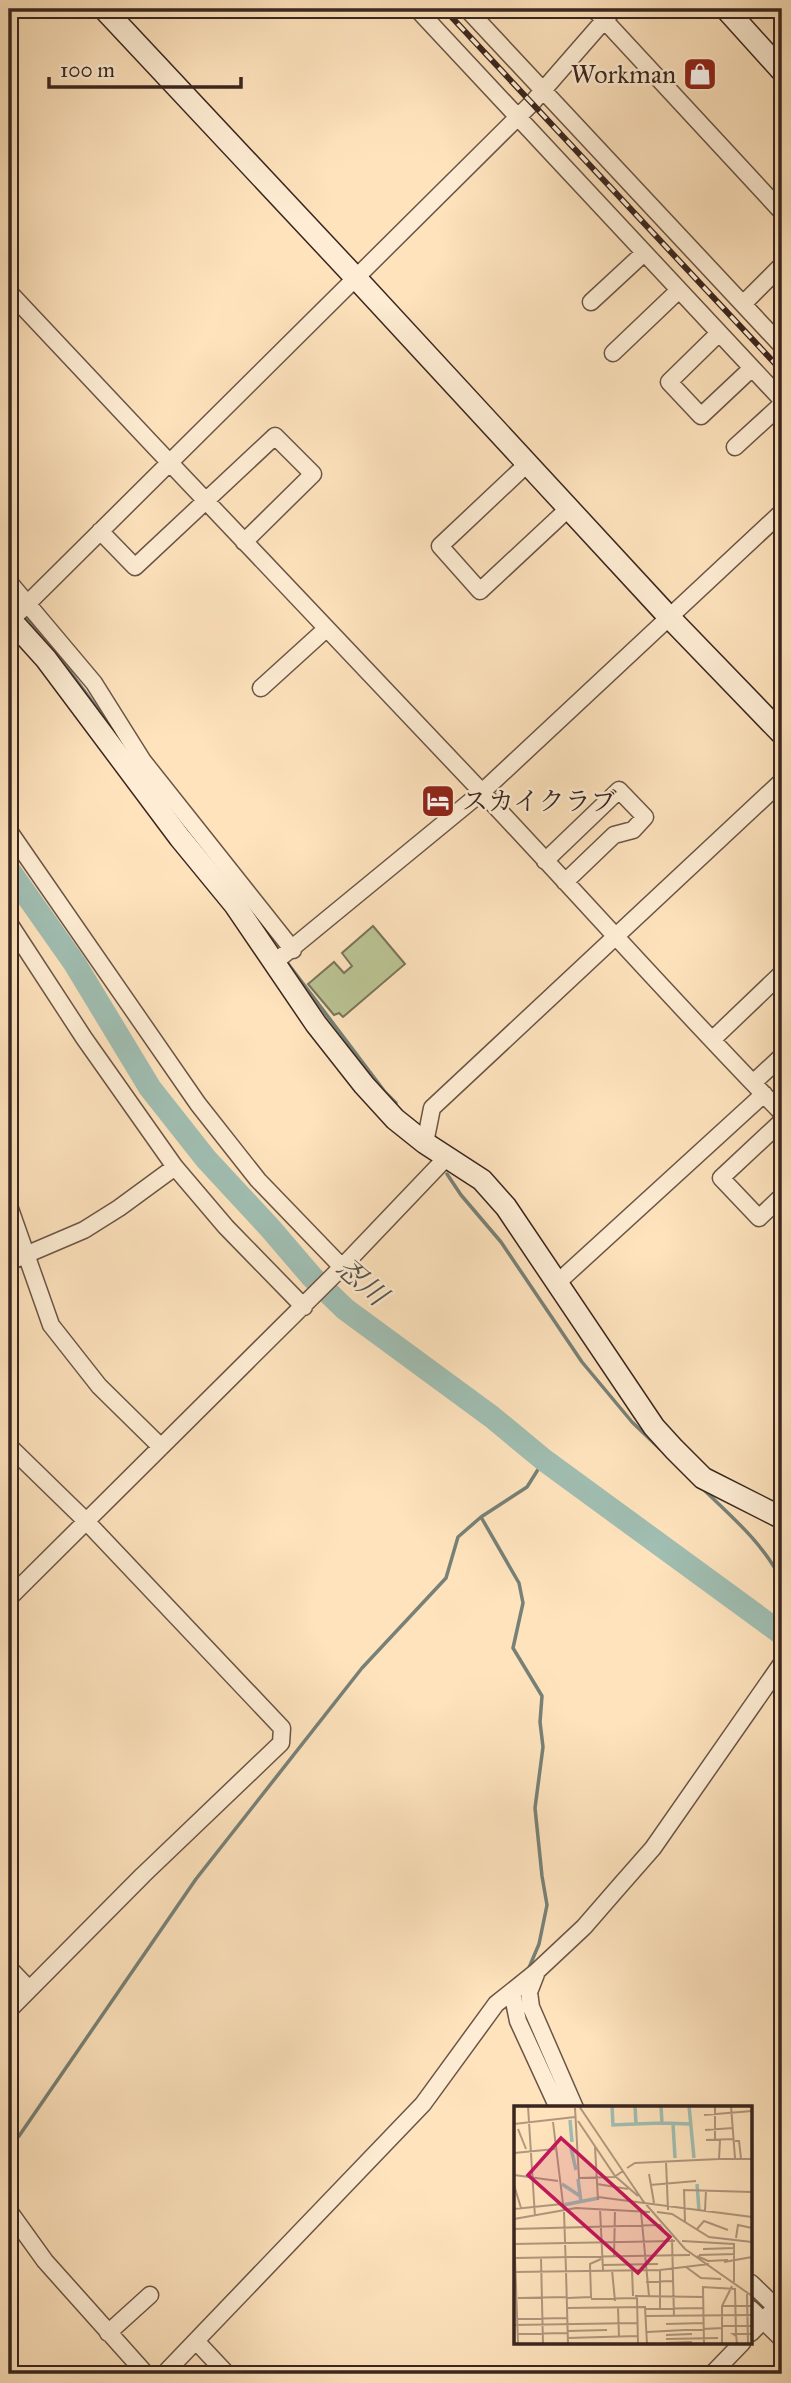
<svg xmlns="http://www.w3.org/2000/svg" width="791" height="2383" viewBox="0 0 791 2383" font-family="'IM FELL Great Primer','Noto Serif JP',serif">
	<rect width="100%" height="100%" fill="#fee3bd"/>
	<filter id="stains"><feTurbulence type="fractalNoise" baseFrequency=".00286" numOctaves="4"/><feColorMatrix values="0 0 0 0 .2 0 0 0 0 .09 0 0 0 0 .02 0 0 0 .5 -.17"/></filter>
	<radialGradient id="worn" r=".72"><stop offset=".6" stop-color="#630" stop-opacity="0"/><stop offset="1" stop-color="#630" stop-opacity=".3"/></radialGradient>
	<path fill="#bbc494" stroke="#7a755a" stroke-width="2" d="M 373,926 L 405,964 L 343,1017 L 339,1013 L 334,1015 L 308,984 L 334,962 L 344,973 L 352,966 L 342,953 Z"/>
	<g fill="none" stroke-linecap="round" stroke-linejoin="round">
		<path stroke="#778177" stroke-width="3.5" d="M 9,598 L 17,607
			M 24,615 L 49,643 L 122,742
			M 286,961 L 385,1092 L 396,1103
			M 447,1174 L 461,1195 L 501,1242 L 582,1362 L 632,1422 L 660,1449
			M 702,1488 C 732,1517 763,1543 782,1581
			M 481,1517 L 519,1583 L 523,1603 L 513,1648 L 542,1696 L 540,1722 L 543,1747 L 535,1808 L 542,1876 L 547,1905 L 539,1944 L 528,1970
			M 527,2016 L 544,2058
			M 9,2145 L 19,2136 L 196,1879 L 362,1668 L 446,1578 L 458,1537 L 481,1517 L 527,1487 L 544,1460
			M 751,2298 L 766,2312
			M 771,2317 L 782,2328"/>
		<path stroke="#a0beb2" stroke-width="23" d="M 9,870 L 75,964 L 150,1088 L 206,1159 L 270,1228 L 312,1277 L 345,1309 L 492,1417 L 544,1460 L 782,1634"/>
		<g stroke="#6b5546" stroke-width="19">
			<path id="street" d="M 417,9 L 782,400
				M 467,9 L 782,346
				M 594,9 L 782,212
				M 9,292 C 165,459 324,624 480,790 C 581,897 679,1008 782,1113
				M 591,302 L 644,253
				M 743,304 L 782,265
				M 719,333 L 669,382 L 701,416 L 752,368
				M 613,353 L 679,290
				M 735,447 L 782,404
				M 527,464 L 440,546 L 480,591 L 568,509
				M 100,531 L 135,567 L 275,436 L 313,474 L 244,542
				M 9,582 L 94,683 L 143,761 L 293,950
				M 11,620 L 532,103 L 614,9
				M 261,688 L 326,629
				M 9,831 L 198,1104 L 258,1180 L 342,1267 L 446,1158
				M 545,861 L 619,790 L 645,817 L 633,830 L 614,835 L 565,882
				M 9,923 L 84,1038 L 175,1167 L 226,1227 L 304,1307
				M 275,962 L 482,792 L 782,512
				M 712,1040 L 782,973
				M 753,1083 L 782,1056
				M 782,1121 L 721,1178 L 759,1218 L 782,1196
				M 425,1143 L 432,1108 L 782,781
				M 9,1206 L 51,1325 L 99,1386 L 161,1447
				M 9,1262 L 84,1230 L 119,1208 L 175,1167
				M 557,1283 L 764,1094
				M 9,1446 L 85,1520 L 282,1728 L 281,1743 L 143,1875 L 9,2010
				M 9,1598 L 342,1267
				M 9,1968 L 29,1989
				M 536,1974 L 529,1992 L 531,2007 L 575,2108
				M 512,1992 L 518,2021 L 558,2108
				M 9,2211 L 45,2261 L 146,2374
				M 751,2283 L 782,2313
				M 751,2309 L 782,2339
				M 108,2333 L 150,2295
				M 751,2333 L 782,2301
				M 196,2341 L 227,2374
				M 164,2374 L 423,2104 L 496,2004 L 536,1972 L 584,1927 L 617,1889 L 653,1848 L 782,1663
				M 712,2374 L 742,2343"/>
		</g>
		<g stroke="#3a261f" stroke-width="24">
			<path id="secondary" d="M 104,9 L 355,277 L 669,617 L 782,734
				M 726,9 L 782,71
				M 9,618 L 46,659 L 180,838 L 235,905 L 316,1024 L 364,1085 L 395,1119 L 425,1143 L 482,1180 L 506,1207 L 654,1427 L 674,1449 L 703,1478 L 782,1518"/>
		</g>
		<use href="#street" stroke="#feedd4" stroke-width="16"/>
		<use href="#secondary" stroke="#feedd4" stroke-width="21"/>
		<g stroke="#3a261f" stroke-width="6">
			<path id="rail" d="M 444,9 L 782,371"/>
		</g>
		<use href="#rail" stroke="#feedd4" stroke-width="3.5" stroke-dasharray="10" stroke-linecap="butt"/>
	</g>
	<defs>
		<g id="shop-square" transform="scale(1.75)"><rect x="-9" y="-9" width="18" height="18" rx="4" fill="#8f2418" stroke="#feedd4"/><path d="M-5-2.5h2.3a2.7 3.5 0 0 1 5.4 0H5L5.5 6h-11ZM-1.5-2.5h3a1.5 2.3 0 0 0-3 0Z" fill="#fff"/></g>
		<g id="hotel-square" transform="scale(1.75)"><rect x="-9" y="-9" width="18" height="18" rx="4" fill="#8f2418" stroke="#feedd4"/><path d="M-6-4.5h1.5V1H6V5H4.5V3h-9V5H-6ZM-4 0a1.8 1.8 0 1 1 3.6 0ZM.5 0V-2.5h3Q6-2.5 6 0Z" fill="#fff"/></g>
	</defs>
	<g fill-rule="evenodd">
		<use href="#shop-square" x="700" y="74"/>
		<use href="#hotel-square" x="438" y="801"/>
	</g>
	<g text-anchor="middle" stroke-width="5" stroke-linejoin="round" paint-order="stroke">
		<g font-size="26" fill="#3a261f" stroke="#feedd4" text-anchor="end">
			<text x="676" y="83">Workman</text>
			<text x="462" y="810" text-anchor="start">スカイクラブ</text>
		</g>
		<g font-size="28" font-style="italic" fill="#59544b" stroke="#feedd4">
			<text transform="translate(362 1281) rotate(41)" y="10">忍川</text>
		</g>
	</g>
	<g transform="translate(514 2106)">
		<rect width="238" height="238" fill="#fee3bd"/>
		<path fill="none" stroke="#a0beb2" stroke-width="3.5" d="M 98,0 L 99,19 L 121,18M 121,0 L 122,18 L 147,17M 147,0 L 148,17 L 176,18M 175,0 L 180,52M 56,14 L 58,36M 159,18 L 161,52M 57,42 L 62,64M 64,73 L 67,96M 48,78 L 66,90M 183,78 L 185,104M 49,99 L 85,92"/>
		<path fill="none" stroke="#b0977e" stroke-width="2" d="M 14,0 L 21,111M 65,0 L 129,95 L 171,143 L 238,190M 217,0 L 221,52M 61,2 L 65,72 L 100,71 L 109,65M 190,9 L 238,5M 64,15 L 101,70 L 124,90M 39,16 L 50,106M 0,18 L 61,11M 4,23 L 12,43M 191,24 L 219,22M 192,34 L 220,33M 201,34 L 201,0M 206,34 L 205,53 L 238,53M 221,35 L 225,35 L 227,52M 81,41 L 84,94M 0,47 L 41,43M 152,55 L 154,104M 113,62 L 121,57 L 205,53M 135,68 L 140,97M 0,69 L 44,75M 83,78 L 114,83M 0,79 L 7,102M 136,79 L 182,75M 170,83 L 171,116M 170,84 L 238,86M 84,91 L 238,111M 0,103 L 48,98M 86,103 L 89,164M 191,105 L 192,84M 50,106 L 52,165M 127,106 L 135,190M 143,106 L 158,108 L 195,131 L 238,136M 0,113 L 62,102 L 136,106M 183,123 L 190,115 L 214,124M 222,132 L 224,119 L 238,122M 158,133 L 160,210M 168,135 L 220,138M 0,138 L 161,135M 189,143 L 221,142M 185,149 L 221,148M 183,150 L 194,155 L 214,154M 100,151 L 101,104M 0,152 L 176,149M 27,152 L 29,238M 210,156 L 238,151M 89,159 L 144,158M 172,161 L 187,172 L 207,173M 98,164 L 101,195M 118,164 L 119,190M 146,164 L 146,204M 52,165 L 54,238M 0,166 L 146,164 L 195,158M 132,176 L 159,175M 220,176 L 220,137M 233,188 L 234,238M 121,190 L 189,191M 4,192 L 53,191M 53,192 L 77,191 L 76,158 L 87,153M 77,193 L 123,192 L 124,238M 208,200 L 238,200M 104,201 L 105,231M 53,202 L 131,201 L 133,238M 132,203 L 189,202M 132,210 L 238,209M 4,213 L 53,212M 152,218 L 189,217M 0,219 L 124,217M 208,220 L 238,220M 54,225 L 93,224M 133,226 L 208,222M 4,228 L 53,227M 152,229 L 178,228M 53,232 L 124,230M 152,233 L 204,232M 152,237 L 178,236M 4,238 L 0,123 L 146,119 L 149,123M 190,238 L 189,181 L 221,183 L 222,228 L 219,228 L 222,230M 208,238 L 208,200 L 218,180M 223,238 L 222,228 L 238,228"/>
		<path fill="#c2185b" fill-opacity="0.15" stroke="#c2185b" stroke-width="3.5" d="M 47,32 L 156,131 L 124,167 L 14,69 Z"/>
		<rect width="238" height="238" fill="none" stroke="#3a261f" stroke-width="3.5"/>
	</g>
	<rect width="791" height="2383" fill="none" stroke="#fee3bd" stroke-width="35"/>
	<rect x="10" y="10" width="770" height="2362" fill="none" stroke="#3a261f" stroke-width="3.5"/>
	<rect x="18" y="18" width="756" height="2348" fill="none" stroke="#3a261f" stroke-width="2"/>
	<path d="M49 77v10h192v-10" fill="none" stroke="#3a261f" stroke-width="3.5"/>
	<text x="60" y="77" font-size="21" fill="#3a261f" stroke="#feedd4" stroke-width="5" paint-order="stroke">100 m</text>
	<rect width="100%" height="100%" filter="url(#stains)"/>
	<rect width="100%" height="100%" fill="url(#worn)"/>
</svg>
